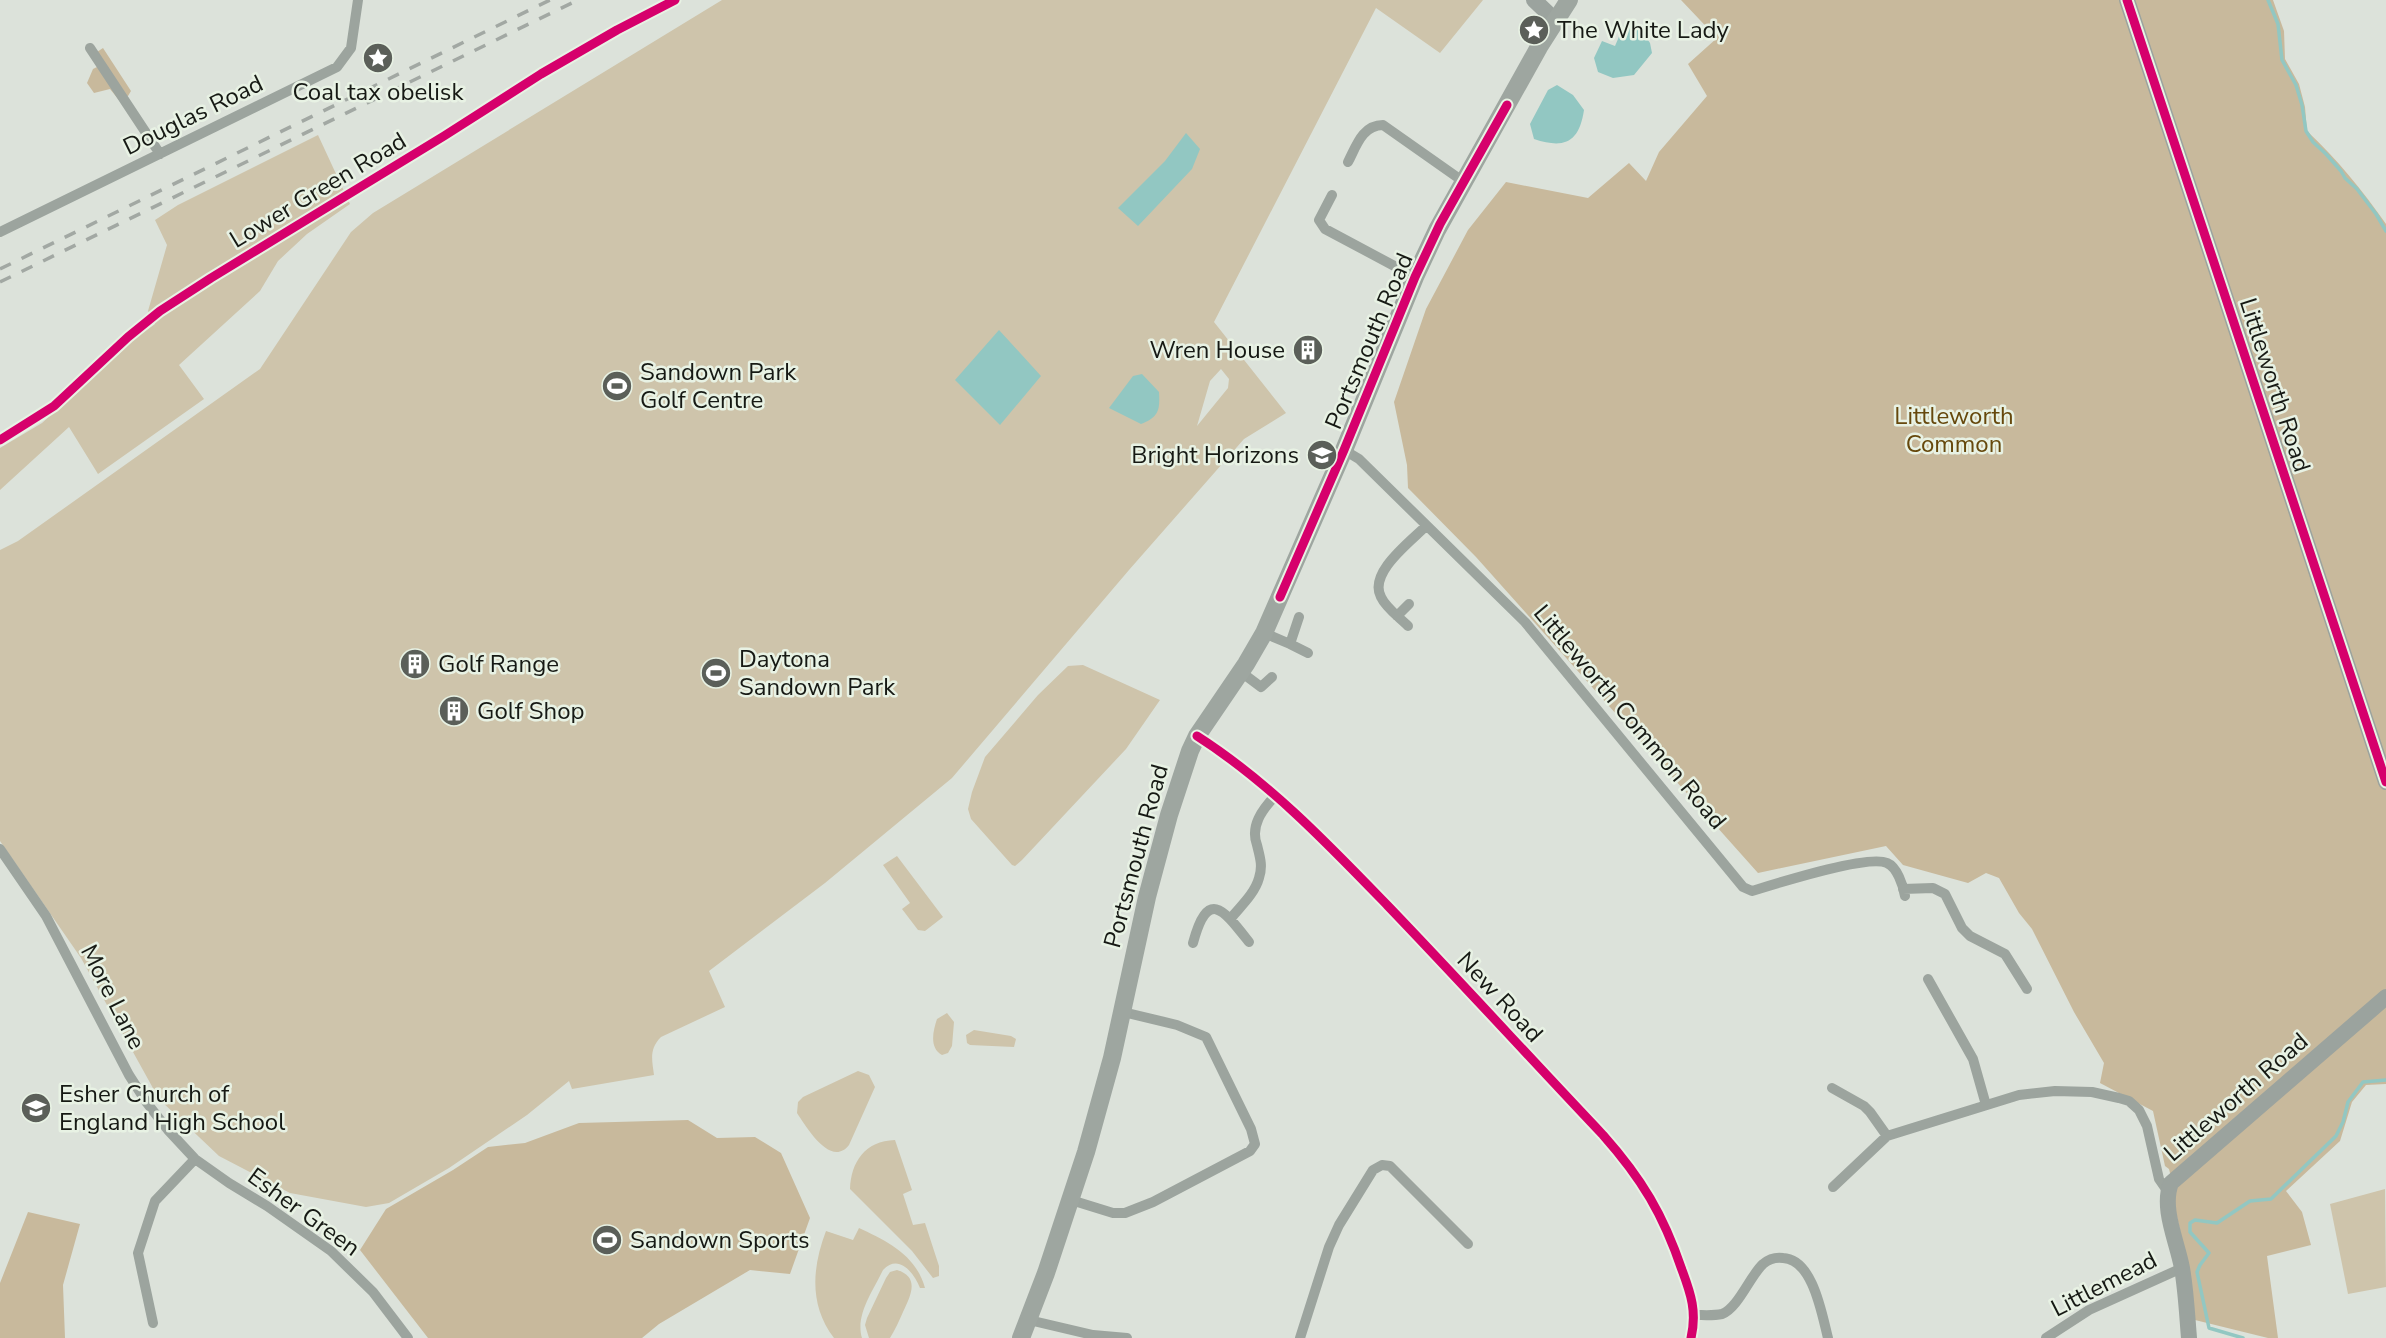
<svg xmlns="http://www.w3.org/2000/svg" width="2386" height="1338" viewBox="0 0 2386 1338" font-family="'Nunito Sans',sans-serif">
	<rect width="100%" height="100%" fill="#dce2da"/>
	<path fill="#cec4ab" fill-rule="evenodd" d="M 722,0 L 1483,0 L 1440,53 L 1376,8 L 1214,322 L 1286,413 L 1244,439 L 1129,570 L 952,778 L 825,883 L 709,971 L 725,1007 L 661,1037 C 649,1049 652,1060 654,1075 L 572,1089 L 569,1081 L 527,1115 L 449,1168 L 389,1203 L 366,1207 L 290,1193 L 219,1156 L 159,1099 L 81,958 L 0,841 L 0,550 L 18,541 L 260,369 L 351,232 L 373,213 ZM 1221,369 L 1229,379 L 1228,388 L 1197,426 L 1210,381 Z
		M 318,135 L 350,204 L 307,234 L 278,261 L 260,291 L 179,365 L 204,399 L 98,474 L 69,427 L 0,490 L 0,448 L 42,423 L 134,339 L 155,324 L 148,311 L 167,245 L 155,220 L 178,205 Z
		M 1083,665 L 1160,700 L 1126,749 L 1022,860 L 1015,866 L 1012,865 L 971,819 L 968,809 L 972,792 L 985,757 L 1038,695 L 1068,666 Z
		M 897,856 L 943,917 L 925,931 L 918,930 L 902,909 L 910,903 L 883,865 Z
		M 947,1013 L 954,1022 L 952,1046 L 948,1053 L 942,1055 C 929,1048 933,1031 937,1019 Z
		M 974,1030 L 1011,1036 L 1016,1039 L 1014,1047 L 970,1045 L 967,1043 L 966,1035 Z
		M 858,1071 L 869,1075 L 875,1087 L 849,1145 C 831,1168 807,1128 797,1113 L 798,1102 L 803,1097 Z
		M 895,1140 L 912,1190 L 903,1194 L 913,1225 L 925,1223 L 939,1266 L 939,1276 L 933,1278 L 912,1251 L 850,1189 C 851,1162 865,1141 895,1140 Z
		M 2385,1189 L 2386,1287 L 2348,1294 L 2330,1204 Z
		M 859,1228 C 887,1241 916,1255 925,1288 L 920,1288 C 914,1273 899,1253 883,1270 C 873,1291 855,1315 862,1338 L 834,1338 C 809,1305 812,1268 826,1231 L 853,1240 Z
		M 897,1270 C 920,1277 911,1295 903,1312 C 899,1321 895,1330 890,1338 L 869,1338 L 865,1325 L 867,1318 L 886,1278 L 890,1272 Z"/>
	<path fill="#c8b99c" d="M 1681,0 L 2273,0 L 2284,31 L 2285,59 L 2299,84 L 2305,107 L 2307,131 C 2337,159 2363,191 2386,224 L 2386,1084 L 2366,1085 L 2352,1102 L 2340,1141 L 2286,1191 L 2302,1212 L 2311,1245 L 2267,1256 L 2278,1338 L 2268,1338 L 2195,1320 L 2188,1265 L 2174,1204 L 2175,1193 L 2169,1169 L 2165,1166 L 2153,1111 L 2100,1083 L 2104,1063 L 2074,1012 L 2032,929 L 2019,913 L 1999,878 L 1986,873 L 1968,883 L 1903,865 L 1886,846 L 1758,873 L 1476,557 L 1408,488 L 1407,465 L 1394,402 L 1426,309 L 1468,230 L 1506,182 L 1588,198 L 1629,163 L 1646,181 L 1659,152 L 1707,96 L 1688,64 L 1717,38 Z
		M 103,48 L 131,91 L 128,96 L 119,100 L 110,89 L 94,93 L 87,83 L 93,69 L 97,67 L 97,52 Z
		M 688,1120 L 717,1138 L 755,1137 L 781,1153 L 810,1218 L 790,1274 L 750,1270 L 659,1324 L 642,1338 L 428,1338 L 360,1250 L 386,1209 L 453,1170 L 488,1147 L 525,1143 L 579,1123 Z
		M 28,1212 L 80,1224 L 63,1285 L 65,1338 L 0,1338 L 0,1283 Z"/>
	<path fill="#92c7c2" d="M 1624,25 L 1639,27 L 1650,43 L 1652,53 L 1634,75 L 1613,78 L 1598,72 L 1594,58 L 1602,41 L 1615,46 Z
		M 1557,85 L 1573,95 L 1584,110 C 1579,143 1564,149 1534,139 L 1530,124 L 1548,90 Z
		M 1186,133 L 1200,149 L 1192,169 L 1138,226 L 1118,208 L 1165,161 Z
		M 999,330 L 1041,376 L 1000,425 L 955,380 Z
		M 1142,374 L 1159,392 C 1160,410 1159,417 1141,424 L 1109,408 L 1133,376 Z"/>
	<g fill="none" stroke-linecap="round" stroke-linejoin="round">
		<path stroke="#92c7c2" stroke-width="3.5" d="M 2268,0 L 2278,24 L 2282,60 L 2296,85 L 2302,105 L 2306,131 L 2313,142 L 2326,154 L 2341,171 L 2345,178 L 2357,189 L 2376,214 L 2386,231
			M 2243,1338 L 2209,1328 L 2197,1272 L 2200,1265 L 2209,1253 L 2190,1232 L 2190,1223 L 2195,1220 L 2217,1223 L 2250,1201 L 2271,1199 L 2336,1136 L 2343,1122 L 2348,1102 L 2363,1082 L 2386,1080"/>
		<path stroke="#9ca49e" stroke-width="10" d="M 90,48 L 160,154
			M 1348,162 C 1356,147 1362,125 1383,125 L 1464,182
			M 1332,195 L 1319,220 L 1325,229 L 1415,277
			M 0,232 L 337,67 L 351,48 L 358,0
			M 0,440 L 54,406 L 128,337 L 160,311 L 211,278 L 444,136 L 541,74 L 617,30 L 675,0
			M 1344,450 L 1359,459 L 1525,622 L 1743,887 L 1752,891 C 1775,884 1868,854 1887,863 C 1897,867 1903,885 1905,896
			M 1397,616 L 1409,604
			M 1408,626 C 1399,617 1386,608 1381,597 C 1368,573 1410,542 1426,526
			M 1264,633 L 1290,644 L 1299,617
			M 1290,644 L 1308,653
			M 1241,672 L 1261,687 L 1272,677
			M 1197,736 C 1269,782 1329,845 1388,906 C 1460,981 1531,1059 1603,1135 C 1642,1179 1663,1214 1682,1270 C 1691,1294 1697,1312 1691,1338
			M 0,849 L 46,916 L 129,1075 L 147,1103 L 168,1130 L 195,1159 L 229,1183 L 267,1206 L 331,1251 L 373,1292 L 408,1338
			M 1903,889 L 1933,888 L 1945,894 L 1962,928 L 1970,936 L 2005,954 L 2027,989
			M 1231,918 C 1241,906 1255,893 1259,878 C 1263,866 1260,857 1257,845 C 1250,826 1262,810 1275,796
			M 1193,943 C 1208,888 1223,909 1249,942
			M 1928,979 L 1973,1059 L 1986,1105
			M 1832,1088 L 1864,1106 L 1870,1112 L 1887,1136
			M 1833,1187 L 1887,1136 L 2019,1095 L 2055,1091 L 2092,1092 L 2119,1098 L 2129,1101 L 2139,1110 L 2147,1126 L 2159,1179 L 2168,1192
			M 1071,1200 L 1113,1213 L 1125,1213 L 1153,1202 L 1250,1151 L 1255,1144 L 1251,1129 L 1206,1037 L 1177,1025 L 1123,1012
			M 1695,1315 C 1703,1315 1713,1316 1722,1314 C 1738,1308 1750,1276 1763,1264 C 1769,1259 1776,1257 1783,1258 C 1813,1259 1822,1315 1828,1338
			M 1029,1320 L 1093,1335 L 1127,1338
			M 153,1323 L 138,1253 L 155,1201 L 195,1159
			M 1300,1338 L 1329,1247 L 1339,1225 L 1373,1170 L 1382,1165 L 1390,1166 L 1468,1244
			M 2046,1338 L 2089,1310 L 2182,1268"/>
		<path stroke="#9ba39e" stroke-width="16" d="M 1534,0 L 1555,20
			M 2127,0 L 2386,782
			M 2189,1338 C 2187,1314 2186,1291 2182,1268 C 2177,1241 2161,1208 2171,1183 L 2386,997"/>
		<path stroke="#9ea6a0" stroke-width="18" d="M 1021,1338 L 1046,1273 L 1086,1152 L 1112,1058 L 1147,897 L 1169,815 L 1190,751 L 1197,736 L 1246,664 L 1264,633 L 1344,450 L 1415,277 L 1437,230 L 1539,47 L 1569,0"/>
		<path stroke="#a2a8a3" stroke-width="3.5" stroke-dasharray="12 12" stroke-linecap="butt" d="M 0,269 L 550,0
			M 0,282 L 578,0"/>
		<g stroke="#e8f2e4" stroke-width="13">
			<path id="cycleway" d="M 2127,0 L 2386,782
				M 0,440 L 54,406 L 128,337 L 160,311 L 211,278 L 444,136 L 541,74 L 617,30 L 675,0
				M 1280,597 L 1344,450 L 1415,277 L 1440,224 L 1507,105
				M 1197,736 C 1269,782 1329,845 1388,906 C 1460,981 1531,1059 1603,1135 C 1642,1179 1663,1214 1682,1270 C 1691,1294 1697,1312 1691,1338"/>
		</g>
		<use href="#cycleway" stroke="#d6006c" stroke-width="9"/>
	</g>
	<defs>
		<g id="sight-disc" transform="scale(1.575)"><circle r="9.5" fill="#5b5f59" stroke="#e8f2e4"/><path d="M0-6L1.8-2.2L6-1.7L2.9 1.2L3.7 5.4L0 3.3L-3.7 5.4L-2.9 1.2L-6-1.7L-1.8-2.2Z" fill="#fff"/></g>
		<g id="building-disc" transform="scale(1.575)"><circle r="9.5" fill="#5b5f59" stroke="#e8f2e4"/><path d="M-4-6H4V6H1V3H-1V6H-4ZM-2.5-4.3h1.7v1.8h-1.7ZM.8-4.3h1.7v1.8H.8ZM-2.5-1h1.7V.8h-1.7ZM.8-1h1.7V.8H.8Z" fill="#fff"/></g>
		<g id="stadium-disc" transform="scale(1.575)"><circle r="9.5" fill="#5b5f59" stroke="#e8f2e4"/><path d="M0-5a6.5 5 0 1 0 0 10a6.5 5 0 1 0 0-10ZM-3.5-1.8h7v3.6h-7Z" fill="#fff"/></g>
		<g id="school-disc" transform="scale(1.575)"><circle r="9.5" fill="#5b5f59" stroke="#e8f2e4"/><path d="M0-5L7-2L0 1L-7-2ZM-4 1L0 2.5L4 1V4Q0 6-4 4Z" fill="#fff"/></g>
	</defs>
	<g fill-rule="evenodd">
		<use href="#sight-disc" x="1534" y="30"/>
		<use href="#sight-disc" x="378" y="58"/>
		<use href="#building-disc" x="1308" y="350"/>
		<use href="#stadium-disc" x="617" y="386"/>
		<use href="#school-disc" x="1322" y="455"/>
		<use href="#building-disc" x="415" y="664"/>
		<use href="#stadium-disc" x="716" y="673"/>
		<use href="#building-disc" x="454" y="711"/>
		<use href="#school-disc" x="36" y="1108"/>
		<use href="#stadium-disc" x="607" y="1240"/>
	</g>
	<g text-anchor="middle" stroke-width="5" stroke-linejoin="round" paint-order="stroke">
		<g font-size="24" fill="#161914" stroke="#e8f2e4" text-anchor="start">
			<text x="1557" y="38">The White Lady</text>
			<text x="378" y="100" text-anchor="middle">Coal tax obelisk</text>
			<text x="1285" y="358" text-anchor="end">Wren House</text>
			<text x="640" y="380">Sandown Park<tspan x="640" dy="28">Golf Centre</tspan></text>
			<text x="1299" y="463" text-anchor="end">Bright Horizons</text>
			<text x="739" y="667">Daytona<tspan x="739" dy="28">Sandown Park</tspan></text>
			<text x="438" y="672">Golf Range</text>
			<text x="477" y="719">Golf Shop</text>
			<text x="59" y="1102">Esher Church of<tspan x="59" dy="28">England High School</tspan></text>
			<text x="630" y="1248">Sandown Sports</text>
		</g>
		<g font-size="24" fill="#161914" stroke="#e8f2e4">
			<text transform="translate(193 115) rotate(-26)" y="8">Douglas Road</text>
			<text transform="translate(318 190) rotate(-31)" y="8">Lower Green Road</text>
			<text transform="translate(1369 341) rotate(-67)" y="8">Portsmouth Road</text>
			<text transform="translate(2275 385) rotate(72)" y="8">Littleworth Road</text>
			<text transform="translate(1630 717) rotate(50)" y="8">Littleworth Common Road</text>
			<text transform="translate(1136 856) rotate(-75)" y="8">Portsmouth Road</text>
			<text transform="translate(113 997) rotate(63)" y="8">More Lane</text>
			<text transform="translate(1500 997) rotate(47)" y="8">New Road</text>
			<text transform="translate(2236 1097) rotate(-41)" y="8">Littleworth Road</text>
			<text transform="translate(304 1212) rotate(36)" y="8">Esher Green</text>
			<text transform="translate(2104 1284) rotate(-27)" y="8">Littlemead</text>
		</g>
		<g font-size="24" fill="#66480c" stroke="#e8f2e4">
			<text x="1954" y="424">Littleworth<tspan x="1954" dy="28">Common</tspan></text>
		</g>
	</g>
</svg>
